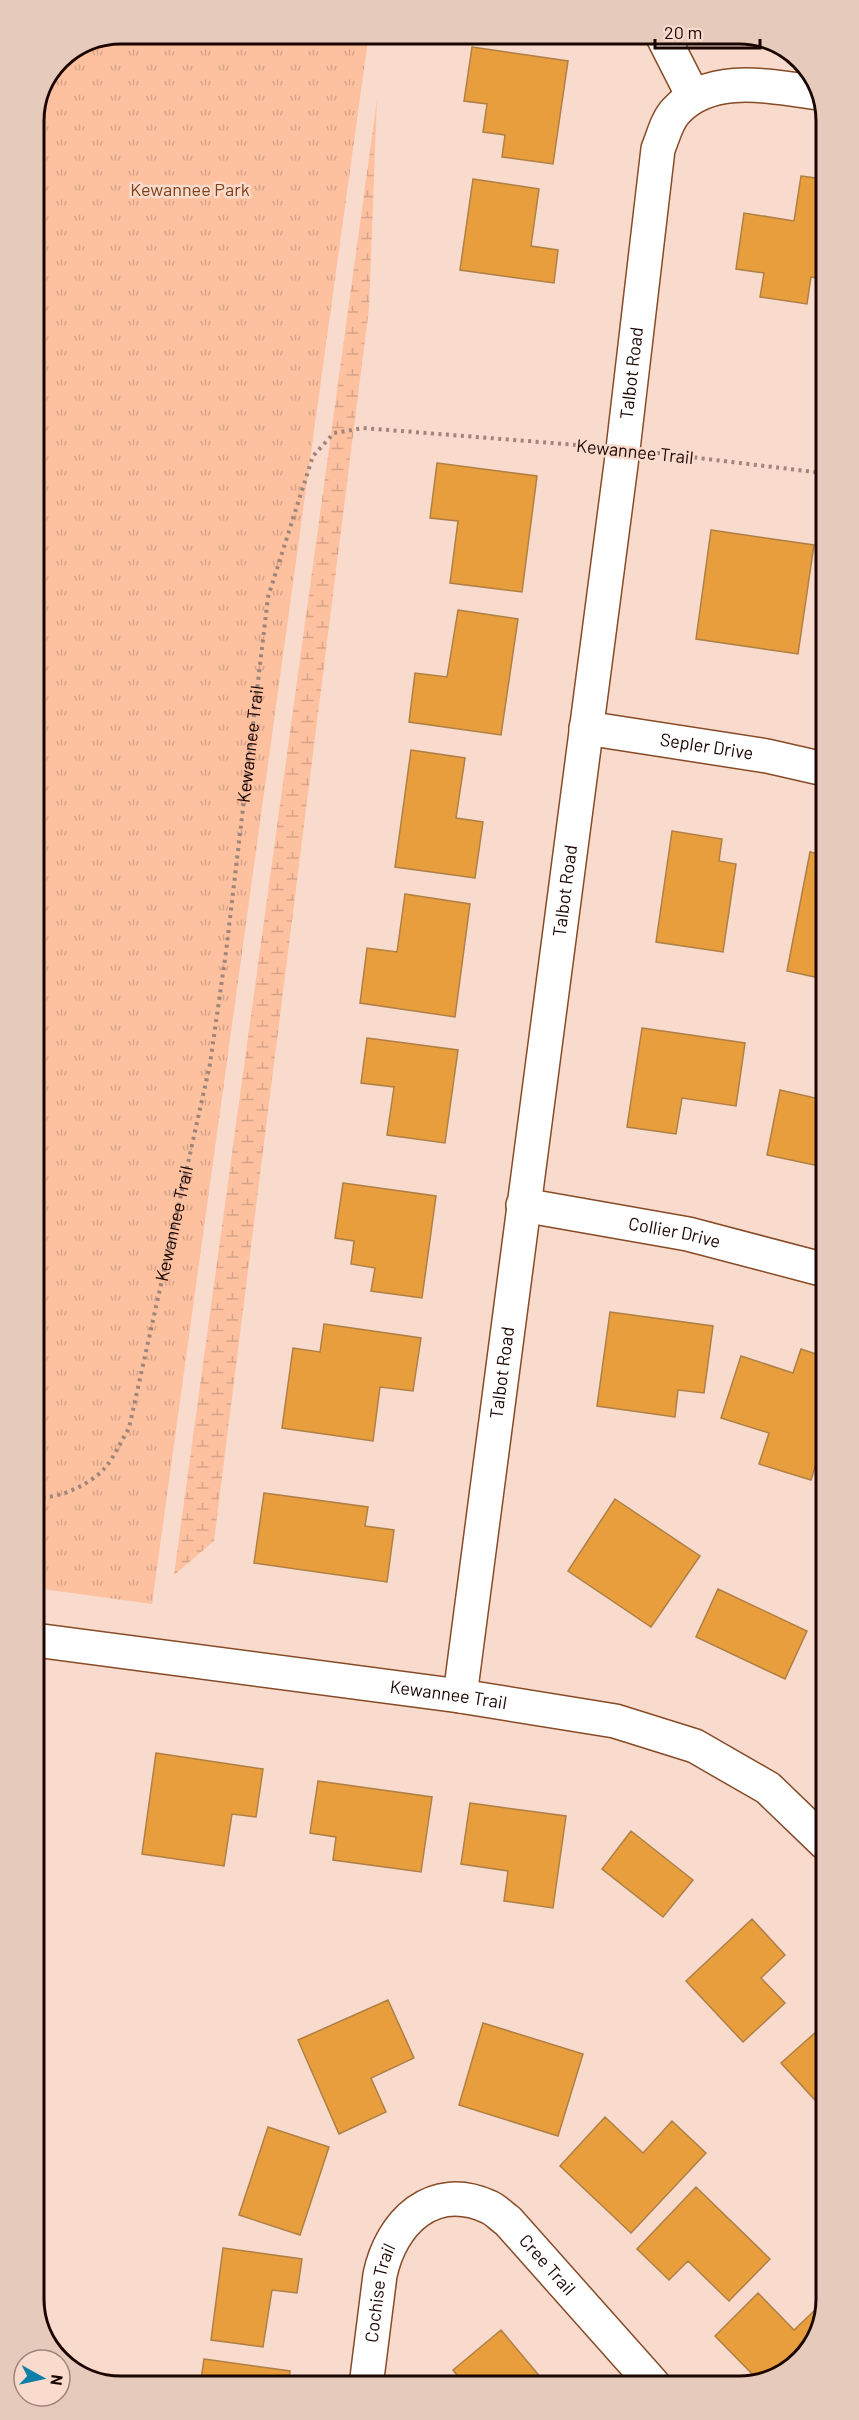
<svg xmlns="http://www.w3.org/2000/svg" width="859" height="2420" viewBox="0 0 859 2420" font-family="Barlow,sans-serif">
	<defs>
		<pattern id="grass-tufts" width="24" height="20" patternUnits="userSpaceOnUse" patternTransform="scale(1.5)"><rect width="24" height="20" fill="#fdc1a0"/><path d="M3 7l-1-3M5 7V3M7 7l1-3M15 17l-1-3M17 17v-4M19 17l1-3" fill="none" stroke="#d8a488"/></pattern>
		<pattern id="wetland-marsh" width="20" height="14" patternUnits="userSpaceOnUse" patternTransform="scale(1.5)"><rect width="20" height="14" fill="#fdc1a0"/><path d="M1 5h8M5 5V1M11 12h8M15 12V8" fill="none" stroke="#d8a488"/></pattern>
	</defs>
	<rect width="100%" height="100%" fill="#f8dbcc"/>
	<path fill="url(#grass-tufts)" d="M 121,33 L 369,33 L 152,1604 L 35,1588 L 33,115 L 59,58 Z"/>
	<path fill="url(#wetland-marsh)" d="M 377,100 L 369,308 L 214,1541 L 174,1575 Z"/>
	<path fill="#e99e3d" stroke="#af7f45" stroke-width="1.5" d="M 477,33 L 522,33 L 522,39 Z
		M 472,47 L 568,61 L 553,164 L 502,157 L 505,135 L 483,132 L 487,104 L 464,101 Z
		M 801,176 L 823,179 L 823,279 L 811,277 L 807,304 L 760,297 L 764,273 L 736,269 L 744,213 L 794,221 Z
		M 473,179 L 539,189 L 531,246 L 558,250 L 554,283 L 460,270 Z
		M 437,463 L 537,476 L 522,592 L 450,583 L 458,521 L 430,518 Z
		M 711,530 L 814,545 L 798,654 L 696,639 Z
		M 458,610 L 518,619 L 501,735 L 409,722 L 415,673 L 447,677 Z
		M 411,750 L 465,758 L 456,818 L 483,822 L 475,878 L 395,867 Z
		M 672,831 L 722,839 L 719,861 L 736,864 L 723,952 L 656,942 Z
		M 810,852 L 824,855 L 824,979 L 787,971 Z
		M 405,894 L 470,904 L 455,1017 L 360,1003 L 367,948 L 397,952 Z
		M 642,1028 L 745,1043 L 736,1106 L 682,1098 L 676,1134 L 627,1127 Z
		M 367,1038 L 458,1050 L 445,1143 L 387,1135 L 394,1087 L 361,1083 Z
		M 780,1090 L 824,1100 L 824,1167 L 767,1155 Z
		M 343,1183 L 436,1196 L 422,1298 L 371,1291 L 375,1268 L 351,1264 L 354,1241 L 335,1238 Z
		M 610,1312 L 713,1326 L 704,1393 L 678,1390 L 675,1417 L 597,1406 Z
		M 324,1324 L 421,1338 L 413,1391 L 380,1387 L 373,1441 L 282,1428 L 293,1348 L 320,1352 Z
		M 801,1349 L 825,1357 L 825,1435 L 811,1480 L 759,1464 L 769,1433 L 721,1418 L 741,1356 L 793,1373 Z
		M 264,1493 L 368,1507 L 365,1526 L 394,1530 L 387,1582 L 254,1563 Z
		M 615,1499 L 700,1556 L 651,1627 L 568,1571 Z
		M 718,1589 L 807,1631 L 785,1679 L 696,1637 Z
		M 825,1696 L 825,1717 L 816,1711 Z
		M 156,1753 L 263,1769 L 256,1817 L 232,1814 L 224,1866 L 142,1854 Z
		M 318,1781 L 432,1797 L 421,1872 L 333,1860 L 336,1837 L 310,1833 Z
		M 470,1803 L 566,1816 L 553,1908 L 504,1901 L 508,1871 L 461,1864 Z
		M 631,1831 L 693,1880 L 663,1917 L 602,1869 Z
		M 752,1919 L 785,1955 L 761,1978 L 785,2003 L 743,2042 L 686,1981 Z
		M 388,2000 L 414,2058 L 371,2078 L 386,2112 L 339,2134 L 298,2040 Z
		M 483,2023 L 583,2054 L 558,2136 L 459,2105 Z
		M 826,2023 L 826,2112 L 781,2063 Z
		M 605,2117 L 643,2153 L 672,2121 L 706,2153 L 631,2233 L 560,2166 Z
		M 268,2127 L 329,2147 L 300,2235 L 239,2215 Z
		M 696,2187 L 770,2259 L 729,2301 L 688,2261 L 669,2280 L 637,2249 Z
		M 223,2248 L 302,2259 L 297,2293 L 272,2290 L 263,2347 L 211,2340 Z
		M 758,2293 L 794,2330 L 814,2311 L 820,2317 L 808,2353 L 762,2384 L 715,2336 Z
		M 501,2330 L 547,2385 L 465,2385 L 453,2370 Z
		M 204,2359 L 290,2371 L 288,2386 L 200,2386 Z"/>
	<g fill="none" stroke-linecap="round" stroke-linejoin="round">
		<g stroke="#874b27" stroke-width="36">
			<g id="minor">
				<path d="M 661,33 L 693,96"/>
				<path id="s2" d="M 586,728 L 767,756 L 824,769"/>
				<path id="s3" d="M 523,1205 L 688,1234 L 825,1270"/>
				<path id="s4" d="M 35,1640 L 460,1696 L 615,1721 L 695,1746 L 768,1788 L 825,1843"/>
				<path id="s5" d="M 460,1696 L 623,449 L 658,149 C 663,137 667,120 676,111 C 711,72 773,87 820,93"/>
				<path id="s6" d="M 366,2386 L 380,2275 C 391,2223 432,2181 489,2207 C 496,2210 502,2217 508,2221 L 653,2384"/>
			</g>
		</g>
		<g stroke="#9f857a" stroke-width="4" stroke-dasharray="3 4.5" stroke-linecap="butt">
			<path d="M 657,453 L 823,473"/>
			<path id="s1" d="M 35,1497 C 57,1500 89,1485 104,1469 C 114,1458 121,1441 129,1428 L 210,1064 L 226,952 L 268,597 L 313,456 L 334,433 L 363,428 L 590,446"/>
		</g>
		<use href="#minor" stroke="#fff" stroke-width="33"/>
	</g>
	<g text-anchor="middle" stroke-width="5" stroke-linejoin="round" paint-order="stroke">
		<g font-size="18" fill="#804018" stroke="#f8dbcc">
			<text x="190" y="196">Kewannee Park</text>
		</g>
		<g font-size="18" fill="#1b0500" stroke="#f8dbcc">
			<text dy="6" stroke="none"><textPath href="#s5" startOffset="1334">Talbot Road</textPath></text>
			<text transform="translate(635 452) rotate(6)" y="6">Kewannee Trail</text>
			<text dy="6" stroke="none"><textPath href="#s1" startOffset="820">Kewannee Trail</textPath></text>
			<text dy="6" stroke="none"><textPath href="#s2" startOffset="122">Sepler Drive</textPath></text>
			<text dy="6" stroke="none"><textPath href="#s5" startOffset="812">Talbot Road</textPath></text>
			<text dy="6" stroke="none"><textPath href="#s1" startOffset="334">Kewannee Trail</textPath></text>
			<text dy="6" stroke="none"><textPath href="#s3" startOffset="154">Collier Drive</textPath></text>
			<text dy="6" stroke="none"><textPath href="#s5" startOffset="326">Talbot Road</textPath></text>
			<text dy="6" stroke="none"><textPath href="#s4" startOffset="417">Kewannee Trail</textPath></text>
			<text dy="6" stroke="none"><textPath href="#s6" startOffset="345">Cree Trail</textPath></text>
			<text dy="6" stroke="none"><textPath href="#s6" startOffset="94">Cochise Trail</textPath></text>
		</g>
	</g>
	<path d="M0 0H859V2420H0ZM121 44H739A77 77 0 0 1 816 121V2299A77 77 0 0 1 739 2376H121A77 77 0 0 1 44 2299V121A77 77 0 0 1 121 44Z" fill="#e6cabc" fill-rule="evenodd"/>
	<path fill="none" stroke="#1b0500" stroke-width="3" d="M121 44H739A77 77 0 0 1 816 121V2299A77 77 0 0 1 739 2376H121A77 77 0 0 1 44 2299V121A77 77 0 0 1 121 44Z"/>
	<g transform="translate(42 2378) rotate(98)"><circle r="28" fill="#f8dbcc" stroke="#a0857a" stroke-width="1.5"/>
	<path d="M0-4.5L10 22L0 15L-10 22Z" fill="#0e80a7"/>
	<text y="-9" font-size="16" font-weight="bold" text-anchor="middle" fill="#1b0500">N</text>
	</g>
	<path d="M655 39v9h105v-9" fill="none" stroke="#1b0500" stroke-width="3"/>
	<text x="664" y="39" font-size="18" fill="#1b0500" stroke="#f8dbcc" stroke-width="4.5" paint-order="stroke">20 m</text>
</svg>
